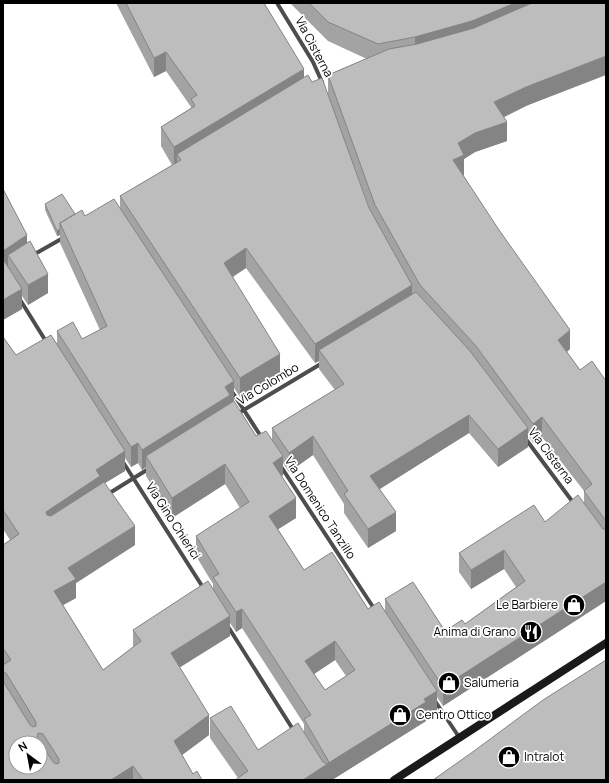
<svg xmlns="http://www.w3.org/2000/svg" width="609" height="783" viewBox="0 0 609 783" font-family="Manrope,sans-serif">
	<rect width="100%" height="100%" fill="#fff"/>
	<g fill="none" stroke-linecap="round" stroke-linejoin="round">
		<path stroke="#4d4d4d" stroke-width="4" d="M 277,3 L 313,62 L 322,82
			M 33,255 L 63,238
			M 19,298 L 47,343
			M 231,390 L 262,438
			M 242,411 L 324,362
			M 525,438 L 575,505
			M 123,462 L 204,589
			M 280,465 L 375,610
			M 108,494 L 150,468
			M 227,625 L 294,731
			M 435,701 L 459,737"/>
		<path stroke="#1a1a1a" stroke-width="8" d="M 394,780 L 606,643"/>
	</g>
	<path fill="#a3a3a3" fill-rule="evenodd" d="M 116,3 L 264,3 L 304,77 L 370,210 L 328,95 L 328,75 L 367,59 L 328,41 L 290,3 L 606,3 L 526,106 L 504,117 L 507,141 L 475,152 L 464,159 L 464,175 L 463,175 L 570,349 L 567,352 L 580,370 L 606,381 L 606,601 L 443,706 L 437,697 L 437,710 L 426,718 L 426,721 L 332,780 L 238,778 L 210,738 L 210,718 L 258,750 L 304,732 L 304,724 L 242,628 L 236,632 L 230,623 L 230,636 L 179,667 L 209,735 L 182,755 L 193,774 L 202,780 L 3,780 L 3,545 L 10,540 L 3,529 L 3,337 L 16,355 L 57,345 L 57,331 L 82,339 L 100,330 L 60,243 L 60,235 L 57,236 L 45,210 L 45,204 L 75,214 L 85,216 L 120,208 L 120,196 L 172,165 L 161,146 L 161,127 L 191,108 L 191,107 L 166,71 L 154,77 ZM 246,268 L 315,363 L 319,361 L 319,369 L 335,390 L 272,428 L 272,440 L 256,436 L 230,404 L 234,401 L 234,388 L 240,397 L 280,373 L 233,277 ZM 469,433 L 498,467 L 528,447 L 528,435 L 533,443 L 542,437 L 584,491 L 584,502 L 545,522 L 459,553 L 459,572 L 471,589 L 504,569 L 516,587 L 465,624 L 445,631 L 385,599 L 385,612 L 368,609 L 304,570 L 278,529 L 296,518 L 282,476 L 283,475 L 283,463 L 289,472 L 313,455 L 344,504 L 344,513 L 368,548 L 396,531 L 380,489 ZM 125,458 L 131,467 L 138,463 L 142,470 L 146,467 L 146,476 L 172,518 L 225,484 L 240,508 L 196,536 L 196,556 L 213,584 L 213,590 L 133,630 L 133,647 L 103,670 L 63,605 L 76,598 L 76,583 L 135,545 L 105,483 L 125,471 ZM 335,660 L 346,676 L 325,690 L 314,674 Z
		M 3,189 L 27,243 L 48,293 L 28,305 L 22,296 L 22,309 L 3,320 Z"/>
	<path fill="#848484" d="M 515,3 L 555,3 L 415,57 L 415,37 Z
		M 166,52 L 166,71 L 154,77 L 154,58 Z
		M 606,56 L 606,75 L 526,106 L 494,122 L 494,102 L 526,87 Z
		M 304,69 L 304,89 L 181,160 L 177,154 L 177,165 L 174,167 L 174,147 Z
		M 507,122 L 507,141 L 475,152 L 464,159 L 464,175 L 453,179 L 453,160 L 458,143 L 475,133 Z
		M 60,229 L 60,235 L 57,236 L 57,231 Z
		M 27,235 L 27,254 L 8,255 L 8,267 L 3,270 L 3,251 Z
		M 246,248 L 246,268 L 224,282 L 224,263 Z
		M 48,274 L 48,293 L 28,305 L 28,285 Z
		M 412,285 L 412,305 L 319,350 L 319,361 L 315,363 L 315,344 Z
		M 22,289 L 22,309 L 3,320 L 3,300 Z
		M 570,330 L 570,349 L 558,359 L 558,340 Z
		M 280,354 L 280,373 L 240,397 L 240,378 Z
		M 234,381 L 234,401 L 230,403 L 230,415 L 146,456 L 146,467 L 142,470 L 142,450 L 225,387 Z
		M 469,415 L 469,433 L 370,495 L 370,476 Z
		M 542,417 L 542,437 L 533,443 L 533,424 Z
		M 528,428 L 528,447 L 498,467 L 498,449 Z
		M 313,436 L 313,455 L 289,472 L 289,453 Z
		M 138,443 L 138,463 L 131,467 L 131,447 Z
		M 125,451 L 125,471 L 100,486 L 46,532 L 46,512 L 96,470 Z
		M 283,456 L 283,475 L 273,482 L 273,463 Z
		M 225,464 L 225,484 L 172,518 L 172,498 Z
		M 296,498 L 296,518 L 269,535 L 269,516 Z
		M 396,512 L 396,531 L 368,548 L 368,529 Z
		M 135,526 L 135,545 L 76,583 L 76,598 L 54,610 L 54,591 L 68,568 Z
		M 504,550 L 504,569 L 471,589 L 471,570 Z
		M 606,582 L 606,601 L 443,706 L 443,687 Z
		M 242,609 L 242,628 L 236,632 L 236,612 Z
		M 230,616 L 230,636 L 171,673 L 171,653 Z
		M 335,641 L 335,660 L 305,680 L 305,661 Z
		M 437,691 L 437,710 L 426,718 L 426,721 L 332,780 L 303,780 Z
		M 209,715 L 209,735 L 174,761 L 174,741 Z
		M 133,766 L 133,780 L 111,780 Z"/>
	<path fill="#bdbdbd" stroke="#848484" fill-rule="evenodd" d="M 126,3 L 264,3 L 304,69 L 174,147 L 161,127 L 195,106 L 191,99 L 197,95 L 166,52 L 154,58 Z
		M 309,3 L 515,3 L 472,21 L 415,37 L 378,44 L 328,22 Z
		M 532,3 L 606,3 L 606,56 L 526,87 L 494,102 L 507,122 L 475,133 L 458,143 L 464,155 L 453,160 L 499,230 L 570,330 L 558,340 L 580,370 L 592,361 L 606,381 L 606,521 L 584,491 L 592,484 L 542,417 L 533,424 L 476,346 L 420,285 L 375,205 L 328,75 L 389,49 L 417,44 L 474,28 Z
		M 308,75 L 312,82 L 322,78 L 369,208 L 412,285 L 315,344 L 246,248 L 224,263 L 280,354 L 240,378 L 120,196 L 181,160 L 177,154 Z
		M 3,189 L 27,235 L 3,251 Z
		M 62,194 L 75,214 L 60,223 L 60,229 L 57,231 L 45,204 Z
		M 114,199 L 234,381 L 225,387 L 230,395 L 142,450 L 138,443 L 131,447 L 57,331 L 73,322 L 82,339 L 107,326 L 60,223 L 82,210 L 85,216 Z
		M 30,241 L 48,274 L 28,285 L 8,255 Z
		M 3,259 L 22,289 L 3,300 Z
		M 416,292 L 470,351 L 528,428 L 498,449 L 469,415 L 370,476 L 396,512 L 368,529 L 344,494 L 348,491 L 313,436 L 289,453 L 272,428 L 344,384 L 319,350 Z
		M 51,335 L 125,451 L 96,470 L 100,476 L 46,512 L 47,515 L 51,516 L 104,482 L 135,526 L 68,568 L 76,579 L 54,591 L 103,670 L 141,641 L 133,630 L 208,581 L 230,616 L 171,653 L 209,715 L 174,741 L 193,774 L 197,771 L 202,780 L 143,780 L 133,766 L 111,780 L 3,780 L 3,681 L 30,725 L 33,727 L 36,726 L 36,722 L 6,673 L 3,672 L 3,665 L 11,660 L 3,648 L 3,545 L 19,534 L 3,510 L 3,337 L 16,355 ZM 38,733 L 43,734 L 59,759 L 59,763 L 56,764 L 53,762 L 37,738 ZM 16,743 L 40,743 L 40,767 L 16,767 Z
		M 234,401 L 256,436 L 266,431 L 283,456 L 273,463 L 296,498 L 269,516 L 304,570 L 332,552 L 368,609 L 379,602 L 437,691 L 424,699 L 426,702 L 338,757 L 303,780 L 235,780 L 248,771 L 210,718 L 231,706 L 258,750 L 298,723 L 323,762 L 327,764 L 329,762 L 304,719 L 311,715 L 242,609 L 236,612 L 213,577 L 219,574 L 196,536 L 249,502 L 225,464 L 172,498 L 146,456 ZM 335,641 L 355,670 L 325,690 L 305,661 Z
		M 578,495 L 603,529 L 606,529 L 606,582 L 443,687 L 385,599 L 413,582 L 445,631 L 462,620 L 465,624 L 525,581 L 504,550 L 471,570 L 459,553 L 534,505 L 545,522 Z
		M 606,660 L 606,780 L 433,780 L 474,751 L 543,700 Z"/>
	<defs>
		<g id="shop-disc" transform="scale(1.15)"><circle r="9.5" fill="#000" stroke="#fff"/><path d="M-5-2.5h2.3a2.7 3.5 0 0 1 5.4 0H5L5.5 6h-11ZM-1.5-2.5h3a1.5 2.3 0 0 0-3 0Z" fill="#fff"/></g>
		<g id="restaurant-disc" transform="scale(1.15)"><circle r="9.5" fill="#000" stroke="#fff"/><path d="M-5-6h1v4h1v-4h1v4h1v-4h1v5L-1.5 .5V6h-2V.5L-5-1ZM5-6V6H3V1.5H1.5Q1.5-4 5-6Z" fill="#fff"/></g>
	</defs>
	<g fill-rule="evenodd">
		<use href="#shop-disc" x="574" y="605"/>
		<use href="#restaurant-disc" x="531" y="632"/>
		<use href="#shop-disc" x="449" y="683"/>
		<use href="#shop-disc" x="400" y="715"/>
		<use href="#shop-disc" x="509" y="757"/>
	</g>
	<g text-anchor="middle" stroke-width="3.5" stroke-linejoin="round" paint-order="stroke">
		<g font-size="12" fill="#000" stroke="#fff">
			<text transform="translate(314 47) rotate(62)" y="4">Via Cisterna</text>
			<text transform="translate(268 384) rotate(-31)" y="4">Via Colombo</text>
			<text transform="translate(551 456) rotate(53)" y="4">Via Cisterna</text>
			<text transform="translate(320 508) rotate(57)" y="4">Via Domenico Tanzillo</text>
			<text transform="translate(173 521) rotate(57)" y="4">Via Gino Chierici</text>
		</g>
		<g font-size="12" fill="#000" stroke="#fff" text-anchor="start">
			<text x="558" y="609" text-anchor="end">Le Barbiere</text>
			<text x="516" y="636" text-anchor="end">Anima di Grano</text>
			<text x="464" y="687">Salumeria</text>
			<text x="416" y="719">Centro Ottico</text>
			<text x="524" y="761">Intralot</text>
		</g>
	</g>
	<rect width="609" height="783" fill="none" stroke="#000000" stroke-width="8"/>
	<g transform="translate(28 755) rotate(328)"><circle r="19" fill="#ffffff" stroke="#999999"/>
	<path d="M0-3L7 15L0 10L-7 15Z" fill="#000000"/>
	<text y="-6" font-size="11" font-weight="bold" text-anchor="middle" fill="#000000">N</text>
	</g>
</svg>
